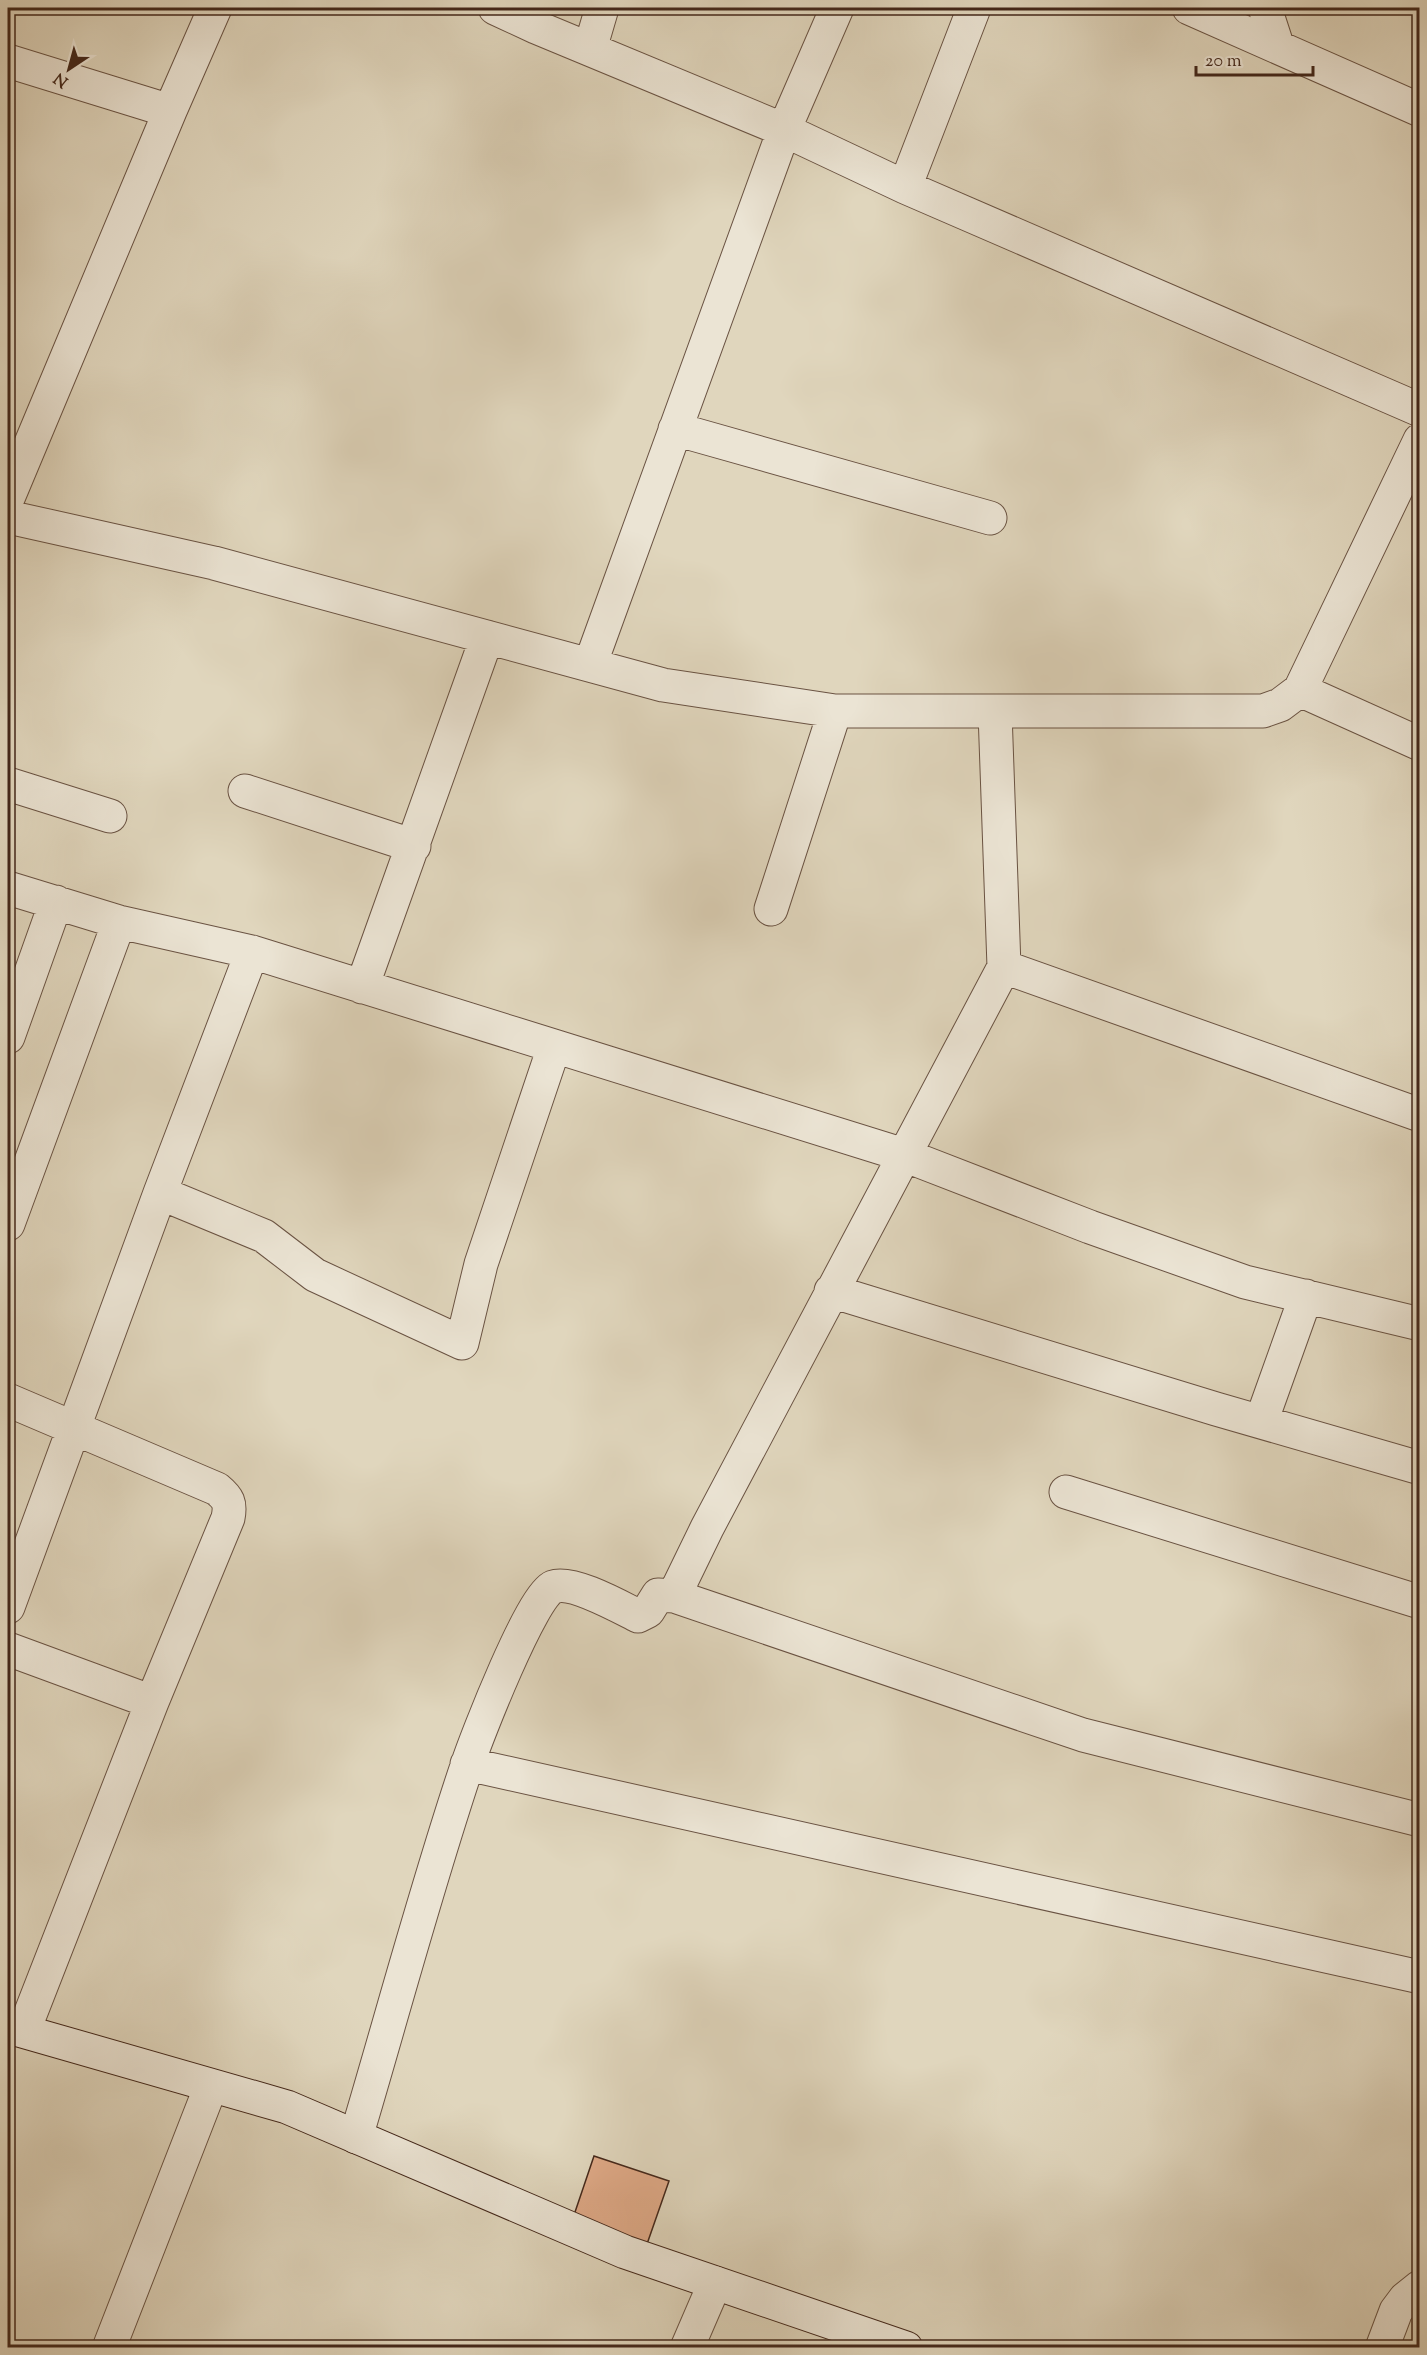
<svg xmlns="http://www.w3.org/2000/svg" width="1427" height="2355" viewBox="0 0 1427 2355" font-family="'Sorts Mill Goudy',serif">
	<rect width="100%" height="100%" fill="#e0d6bd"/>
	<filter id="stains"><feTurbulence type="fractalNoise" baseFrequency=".00333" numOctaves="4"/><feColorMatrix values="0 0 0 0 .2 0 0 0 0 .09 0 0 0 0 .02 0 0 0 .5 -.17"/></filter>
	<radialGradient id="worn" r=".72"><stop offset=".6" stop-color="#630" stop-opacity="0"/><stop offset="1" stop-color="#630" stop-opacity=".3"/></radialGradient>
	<path fill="#dfa987" stroke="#43271a" stroke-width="1.5" d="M 594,2156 L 669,2181 L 647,2244 L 573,2218 Z"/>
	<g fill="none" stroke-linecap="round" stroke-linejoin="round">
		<g stroke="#6a5343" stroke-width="35">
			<path id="street" d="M 495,8 L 536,27 L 784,130 L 905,187 L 1420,410
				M 1189,8 L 1420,110
				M 1265,8 L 1277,45
				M 590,49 L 602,8
				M 8,61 L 170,111
				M 905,187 L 974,8
				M 675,429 L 990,518
				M 8,498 L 170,111 L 215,8
				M 8,517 L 214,563 L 663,685 L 835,711 L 1263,711 L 1280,705 L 1300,690 L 1420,440
				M 590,665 L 784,130 L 837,8
				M 1300,690 L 1420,744
				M 995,712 L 1004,967 L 1420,1115
				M 8,784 L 110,816
				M 245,791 L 414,846
				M 8,888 L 119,922 L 252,952 L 904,1155 L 1090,1227 L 1245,1282 L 1420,1324
				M 771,909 L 835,711
				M 1004,967 L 707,1528 L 674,1596 L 1083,1735 L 1420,1820
				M 362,987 L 487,637
				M 8,1037 L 56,902
				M 160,1193 L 264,1236 L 315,1275 L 462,1343 L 481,1264 L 554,1047
				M 8,1224 L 119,922
				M 831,1291 L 1216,1409 L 1420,1468
				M 8,1400 L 217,1489 C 228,1498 231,1503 228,1518 L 152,1702 L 24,2030
				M 1261,1422 L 1306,1296
				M 1066,1492 L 1420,1602
				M 8,1607 L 160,1193 L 252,952
				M 8,1649 L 152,1702
				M 467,1764 L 1420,1977
				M 356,2137 C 393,2013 426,1888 467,1766 C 476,1738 532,1595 553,1587 C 572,1580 620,1607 638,1616 L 648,1611 L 658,1595 L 674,1596
				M 109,2348 L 211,2086
				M 687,2348 L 715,2283
				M 1382,2348 L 1396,2311 L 1405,2299 L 1420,2287"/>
		</g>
		<g stroke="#43271a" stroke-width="35">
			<path id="secondary" d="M 8,2027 L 287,2107 L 625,2252 L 906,2348"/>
		</g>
		<use href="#street" stroke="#ebe4d4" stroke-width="33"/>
		<use href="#secondary" stroke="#ebe4d4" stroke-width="33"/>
	</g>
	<rect width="1427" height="2355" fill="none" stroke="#e0d6bd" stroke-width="30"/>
	<rect x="9" y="9" width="1409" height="2337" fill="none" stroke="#43271a" stroke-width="3"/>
	<rect x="15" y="15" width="1397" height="2325" fill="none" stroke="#43271a" stroke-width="1.5"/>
	<g transform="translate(69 69) rotate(216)" stroke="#ebe4d4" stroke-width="4.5" paint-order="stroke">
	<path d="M0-4.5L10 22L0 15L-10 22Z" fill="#43271a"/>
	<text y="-9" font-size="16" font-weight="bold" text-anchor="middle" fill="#43271a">N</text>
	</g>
	<path d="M1196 66v9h117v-9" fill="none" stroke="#43271a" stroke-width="3"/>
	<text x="1205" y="66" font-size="18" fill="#43271a" stroke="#ebe4d4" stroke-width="4.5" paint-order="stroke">20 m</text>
	<rect width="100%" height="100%" filter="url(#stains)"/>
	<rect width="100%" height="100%" fill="url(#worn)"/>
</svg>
